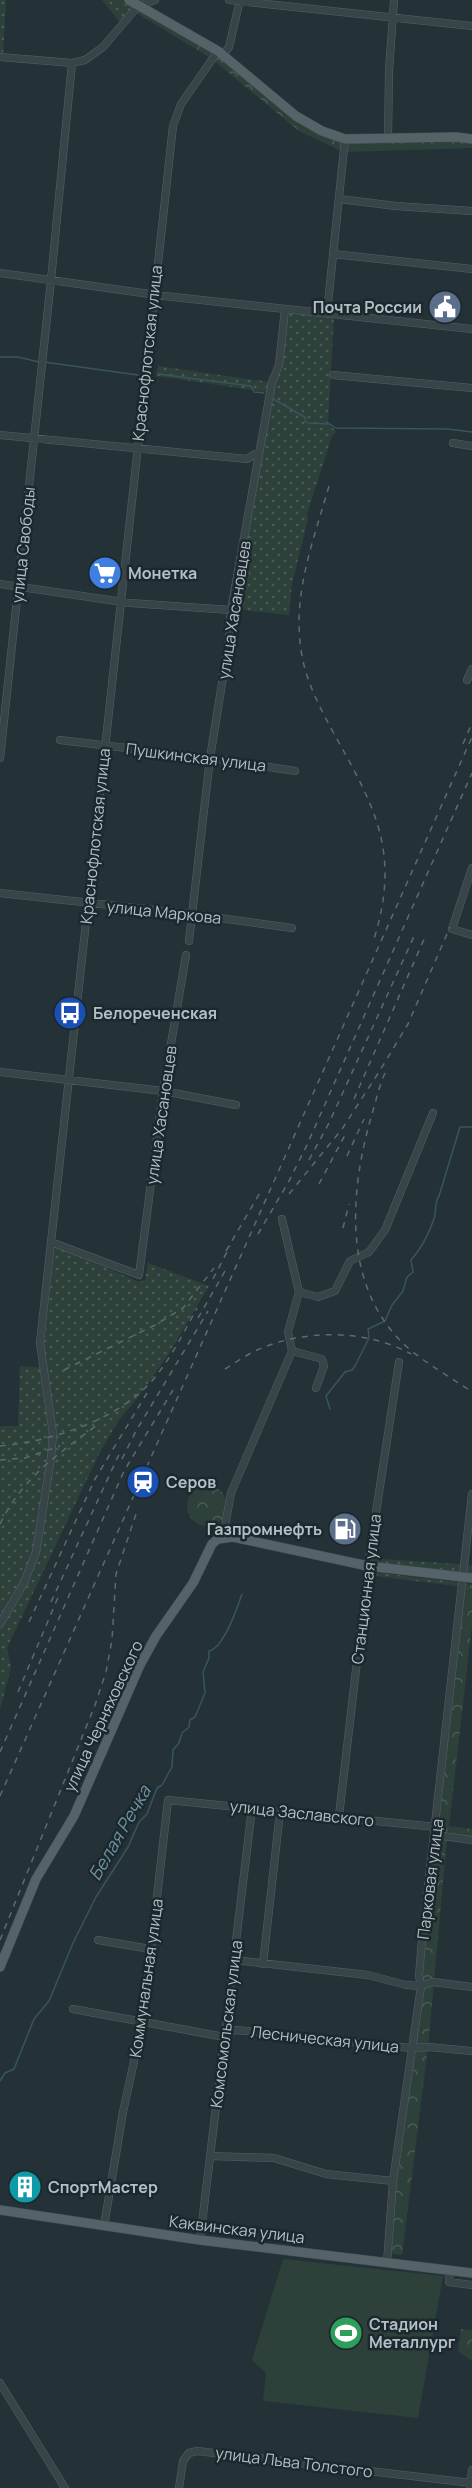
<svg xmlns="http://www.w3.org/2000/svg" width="472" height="2488" viewBox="0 0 472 2488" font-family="Manrope,sans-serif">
	<defs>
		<pattern id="grass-dots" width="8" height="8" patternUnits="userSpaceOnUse" patternTransform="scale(1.5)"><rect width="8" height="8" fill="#2d413a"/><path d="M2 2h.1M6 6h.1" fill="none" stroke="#495b55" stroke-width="1.8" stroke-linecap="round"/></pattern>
		<pattern id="forest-crowns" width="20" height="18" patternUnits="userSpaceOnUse" patternTransform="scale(1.5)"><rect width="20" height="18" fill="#2d413a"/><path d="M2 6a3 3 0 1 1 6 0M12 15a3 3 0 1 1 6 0" fill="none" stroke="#495b55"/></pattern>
	</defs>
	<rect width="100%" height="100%" fill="#243237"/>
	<path fill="url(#grass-dots)" d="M 0,0 L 6,0 L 3,58 L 0,57 Z
		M 102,0 L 115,0 L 135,11 L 122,25 Z
		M 286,312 L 334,317 L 328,421 L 336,432 L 332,436 L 307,514 L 308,519 L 292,584 L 289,615 L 233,609 Z
		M 158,366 L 269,382 L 267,392 L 156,376 Z
		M 55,1245 L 139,1282 L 145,1280 L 148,1263 L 209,1286 L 168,1355 L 140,1395 L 119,1420 L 99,1454 L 7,1648 L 11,1667 L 0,1710 L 0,1426 L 18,1426 L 20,1366 L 45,1368 L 44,1344 Z
		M 369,1558 L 472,1565 L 472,1575 L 369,1562 Z
		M 373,1572 L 472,1584 L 472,1588 L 367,1575 Z"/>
	<path fill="url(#forest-crowns)" d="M 115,0 L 129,0 L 218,51 L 296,116 L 345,139 L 472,139 L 472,148 L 344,152 L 299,131 L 212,59 Z
		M187 1506a20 20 0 1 1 40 0a20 20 0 1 1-40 0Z
		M 463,1587 L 472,1588 L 472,1625 L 449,1826 L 472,1829 L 472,1839 L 447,1838 L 428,2047 L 402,2255 L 388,2253 Z
		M 461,2329 L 472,2330 L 472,2361 L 458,2351 Z"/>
	<path fill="#2d413a" d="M 283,2259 L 443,2276 L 418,2418 L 263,2401 L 266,2373 L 252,2360 Z"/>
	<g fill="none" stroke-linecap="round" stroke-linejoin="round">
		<path stroke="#39545d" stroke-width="1.5" d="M 0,357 L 18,357 L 39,362
			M 44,362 L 138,375
			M 150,373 L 152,373
			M 158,374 L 251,386 L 254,392 L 264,393
			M 272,398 L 306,418 L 305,421 L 308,423 L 330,424 L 336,428 L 448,429 L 472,432
			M 330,1409 L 326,1396 L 345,1372 L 352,1370 L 355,1366 L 369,1338 L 368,1329 L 385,1321 L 392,1305 L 403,1291 L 407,1277 L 413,1272 L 411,1260 C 421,1249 429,1233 434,1219 C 437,1210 434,1203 439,1196 L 460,1127 L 472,1127
			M 0,2081 L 5,2073 L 14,2069 L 34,2019 L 49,2001 L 73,1943 L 96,1897 L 128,1847 L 139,1822 L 147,1814 L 157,1788 L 162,1785 L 172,1767 L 173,1750 L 179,1743 L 182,1733 L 189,1727 L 190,1720 L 195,1717 L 205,1693 L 203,1672 L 209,1658 L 209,1651 C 223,1648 237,1609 242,1594"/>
		<g stroke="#556166" stroke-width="8">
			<path id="minor" d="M 229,0 L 472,26
				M 223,55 L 229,47 L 240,0
				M 0,57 L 72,63 L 85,60 L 103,47 L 138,6 L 155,0
				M 388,139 L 389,71 L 394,0
				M 339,199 L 396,206 L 472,211
				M 333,254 L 472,269
				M 0,273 L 164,296 L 472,329
				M 327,313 L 345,139
				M 333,375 L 472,388
				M 0,435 L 247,459 L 259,452
				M 453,443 L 472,446
				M 0,584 L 130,603 L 231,610
				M 467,680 L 472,669
				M 60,740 L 210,758 L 295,771
				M 0,758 L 51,280 L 72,63
				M 472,868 L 452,929 L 472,935
				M 0,893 L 191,914 L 292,928
				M 189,941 L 210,758 L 228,646 L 231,610 L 272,382 L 279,365 L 285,309
				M 0,1072 L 163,1091 L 236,1105
				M 282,1219 L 299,1292 L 288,1332 L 292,1351 L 322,1359 L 324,1366 L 316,1388
				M 51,1242 L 139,1275 L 163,1091 L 186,955
				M 299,1292 L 318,1297 L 335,1291 L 350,1261 L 369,1252 L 385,1230 L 433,1113
				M 223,1537 L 231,1493 L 292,1351
				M 0,1624 L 24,1583 L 36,1552 L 51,1458 L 53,1434 L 40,1343 L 173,126 L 181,104 L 218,51
				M 339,1816 L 369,1558 L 399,1362
				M 435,1835 L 472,1840
				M 98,1940 L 150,1949
				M 234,1960 L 368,1975 L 406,1985 L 421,1986 L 433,1982 L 472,1987
				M 263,1964 L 280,1812
				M 73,2009 L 219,2036 L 236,2030 L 411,2048 L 428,2047 L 472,2051
				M 210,2156 L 274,2158 L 326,2174 L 393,2181
				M 104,2226 L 123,2112 L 143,2020 L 168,1800 L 436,1827
				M 200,2240 L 252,1808
				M 387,2263 L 393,2181 L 421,1986 L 419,1976 L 422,1940 L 472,1494
				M 450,2270 L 449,2282 L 472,2285
				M 0,2383 L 65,2488
				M 179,2488 L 183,2461 L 189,2453 L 197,2451 L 472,2483
				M 470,2488 L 472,2470"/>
		</g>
		<g stroke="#434f54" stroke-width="10">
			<path id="major" d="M 129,0 L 218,51 L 296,116 L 322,131 L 345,139 L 456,137 L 472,139
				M 0,1967 L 36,1879 L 74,1816 L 140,1665 L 156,1636 L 193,1583 L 212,1544 L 218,1539 L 233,1537 L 368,1566 L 472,1578
				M 0,2210 L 200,2240 L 472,2273"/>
		</g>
		<use href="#minor" stroke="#374448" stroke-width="7"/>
		<use href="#major" stroke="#556368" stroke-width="9"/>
		<path stroke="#5b6b71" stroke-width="1.5" stroke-dasharray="6 6" stroke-linecap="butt" d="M 329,486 C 313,542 291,597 302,656 C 307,683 320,708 333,732 C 375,807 401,852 374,939
			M 463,744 L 472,723
			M 385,1073 C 378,1089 375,1105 370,1121 C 349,1197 343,1290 408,1348 C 428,1365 451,1377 472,1392
			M 354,1099 L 425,937
			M 347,1156 L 364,1119
			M 309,1160 L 329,1123 L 416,932
			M 319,1184 L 345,1135
			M 289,1194 L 342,1129 L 379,1072 L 408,1024 L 450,927
			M 343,1228 L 349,1204
			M 258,1234 L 289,1181 L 306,1147 L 472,773
			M 226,1251 L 261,1191
			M 213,1279 L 230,1246
			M 198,1318 L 225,1271
			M 225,1369 C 235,1363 246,1355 257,1350 C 304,1329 366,1329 411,1354
			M 64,1370 L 155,1325 L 183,1308 L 214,1268
			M 0,1446 C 52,1441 115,1421 151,1382 C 170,1360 183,1334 197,1308
			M 122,1459 L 136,1431 L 208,1311
			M 0,1460 L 25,1458 L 60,1446
			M 0,1524 C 23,1477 57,1455 97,1425
			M 51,1602 L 121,1450
			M 29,1622 L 95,1479 L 147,1393
			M 18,1692 L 59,1595
			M 0,1752 L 124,1471 L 173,1390
			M 0,1796 L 472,737
			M 0,1940 L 95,1705 L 106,1672 L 112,1640 L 116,1574 L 136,1514"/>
	</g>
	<defs>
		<g id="civic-disc" transform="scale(1.725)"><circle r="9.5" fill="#5c6f8a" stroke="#1c282d"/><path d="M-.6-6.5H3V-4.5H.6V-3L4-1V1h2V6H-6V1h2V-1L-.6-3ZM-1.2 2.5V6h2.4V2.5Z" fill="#fff"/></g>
		<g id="supermarket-disc" transform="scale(1.725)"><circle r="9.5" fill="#3f7fe0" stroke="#1c282d"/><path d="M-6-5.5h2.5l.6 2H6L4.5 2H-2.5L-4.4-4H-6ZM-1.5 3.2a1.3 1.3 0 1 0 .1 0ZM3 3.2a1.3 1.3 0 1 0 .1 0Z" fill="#fff"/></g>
		<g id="bus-disc" transform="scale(1.725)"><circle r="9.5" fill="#1a4fb4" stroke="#1c282d"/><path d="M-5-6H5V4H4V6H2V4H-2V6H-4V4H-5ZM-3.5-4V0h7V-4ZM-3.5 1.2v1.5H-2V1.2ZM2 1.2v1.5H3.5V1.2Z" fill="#fff"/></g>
		<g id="station-disc" transform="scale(1.725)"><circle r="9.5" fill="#1a4fb4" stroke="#1c282d"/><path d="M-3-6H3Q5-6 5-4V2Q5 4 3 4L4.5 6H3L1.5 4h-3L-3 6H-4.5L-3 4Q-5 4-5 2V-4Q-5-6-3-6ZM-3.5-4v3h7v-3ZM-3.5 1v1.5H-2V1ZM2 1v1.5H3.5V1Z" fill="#fff"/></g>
		<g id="fuel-disc" transform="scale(1.725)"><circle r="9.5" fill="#5c6f8a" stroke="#1c282d"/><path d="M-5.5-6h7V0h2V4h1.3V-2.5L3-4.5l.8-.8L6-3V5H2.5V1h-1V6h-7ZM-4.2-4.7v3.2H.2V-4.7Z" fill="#fff"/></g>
		<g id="building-disc" transform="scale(1.725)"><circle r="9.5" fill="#0f9aa8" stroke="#1c282d"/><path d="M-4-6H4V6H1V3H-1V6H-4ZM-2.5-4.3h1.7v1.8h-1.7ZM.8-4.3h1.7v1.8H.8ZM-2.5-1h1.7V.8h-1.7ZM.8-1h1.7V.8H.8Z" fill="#fff"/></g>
		<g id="stadium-disc" transform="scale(1.725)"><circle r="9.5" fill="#2e9e5b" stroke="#1c282d"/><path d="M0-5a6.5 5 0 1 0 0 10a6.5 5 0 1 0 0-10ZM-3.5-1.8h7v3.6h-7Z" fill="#fff"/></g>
	</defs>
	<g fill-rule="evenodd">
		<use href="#civic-disc" x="445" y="307"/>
		<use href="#supermarket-disc" x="105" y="573"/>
		<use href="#bus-disc" x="70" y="1013"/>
		<use href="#station-disc" x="143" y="1482"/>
		<use href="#fuel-disc" x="345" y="1529"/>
		<use href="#building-disc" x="25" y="2187"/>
		<use href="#stadium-disc" x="346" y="2333"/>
	</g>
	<g text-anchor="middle" stroke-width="5" stroke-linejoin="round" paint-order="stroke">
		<g font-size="16" font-weight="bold" fill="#b2bfc4" stroke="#1c282d" text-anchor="start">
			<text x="422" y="313" text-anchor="end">Почта России</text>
			<text x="128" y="579">Монетка</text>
			<text x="93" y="1019">Белореченская</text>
			<text x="166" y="1488">Серов</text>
			<text x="322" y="1535" text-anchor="end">Газпромнефть</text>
			<text x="48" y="2193">СпортМастер</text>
			<text x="369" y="2330">Стадион<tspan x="369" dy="18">Металлург</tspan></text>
		</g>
		<g font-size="16" fill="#b2bfc4" stroke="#1c282d">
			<text transform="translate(147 353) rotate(-84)" y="6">Краснофлотская улица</text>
			<text transform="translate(23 545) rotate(-84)" y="6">улица Свободы</text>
			<text transform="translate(234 610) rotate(-81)" y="6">улица Хасановцев</text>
			<text transform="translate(196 757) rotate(7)" y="6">Пушкинская улица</text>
			<text transform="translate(95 836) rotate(-84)" y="6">Краснофлотская улица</text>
			<text transform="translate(164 912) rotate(6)" y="6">улица Маркова</text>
			<text transform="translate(161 1115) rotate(-82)" y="6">улица Хасановцев</text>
			<text transform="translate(366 1589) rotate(-83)" y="6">Станционная улица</text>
			<text transform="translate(103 1716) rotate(-65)" y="6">улица Черняховского</text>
			<text transform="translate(302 1813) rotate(6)" y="6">улица Заславского</text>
			<text transform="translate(430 1879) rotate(-83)" y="6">Парковая улица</text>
			<text transform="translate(146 1978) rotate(-82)" y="6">Коммунальная улица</text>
			<text transform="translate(226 2024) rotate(-83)" y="6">Комсомольская улица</text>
			<text transform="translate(325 2039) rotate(6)" y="6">Лесническая улица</text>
			<text transform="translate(237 2229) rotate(7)" y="6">Каквинская улица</text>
			<text transform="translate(294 2462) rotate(7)" y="6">улица Льва Толстого</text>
		</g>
		<g font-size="18" font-style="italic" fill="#6e94a0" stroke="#1c282d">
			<text transform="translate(120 1833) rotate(-60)" y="6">Белая Речка</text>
		</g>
	</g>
</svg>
